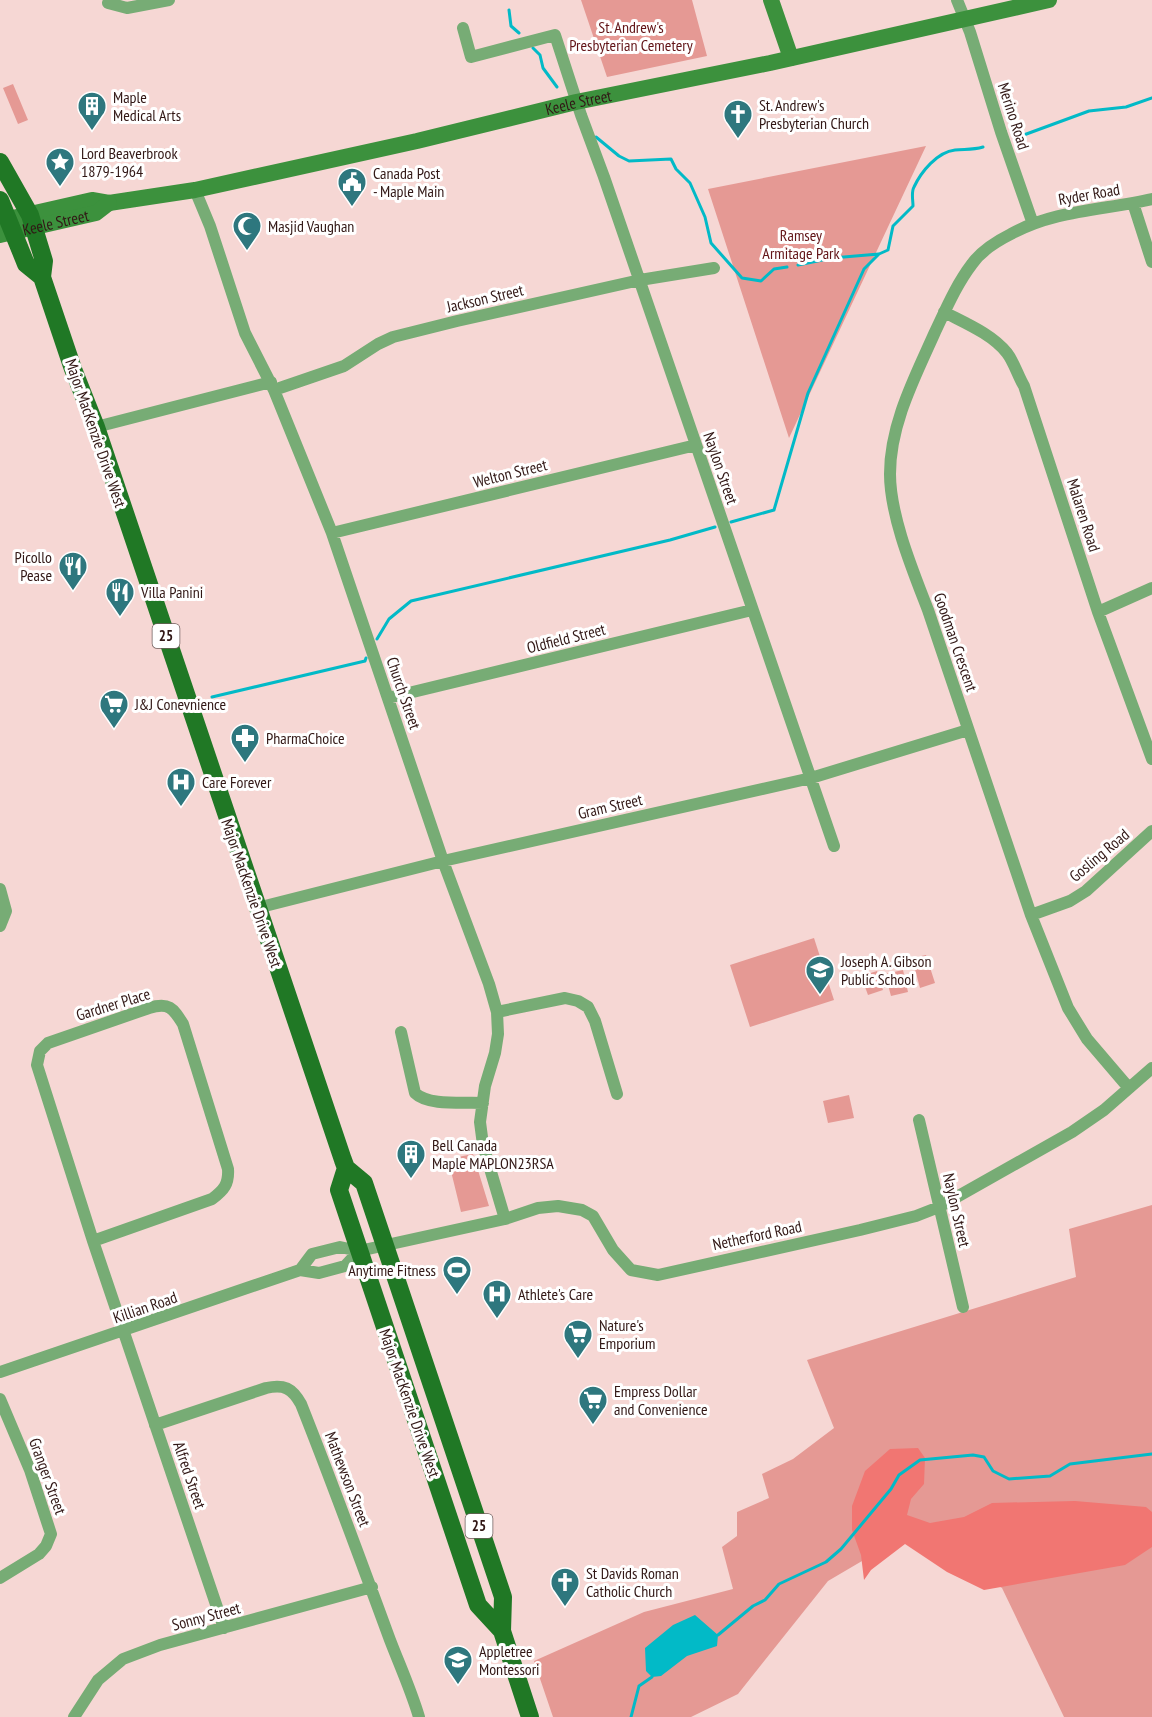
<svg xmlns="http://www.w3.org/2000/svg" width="1152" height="1717" viewBox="0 0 1152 1717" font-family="'PT Sans Narrow',sans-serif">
	<rect width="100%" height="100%" fill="#f6d7d4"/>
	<path fill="#e59994" d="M 581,0 L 692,0 L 707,56 L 607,77 Z
		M 13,84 L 28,120 L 18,124 L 3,88 Z
		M 926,146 L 789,438 L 708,189 Z
		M 814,938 L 834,1000 L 750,1027 L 730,965 Z
		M 926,955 L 935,983 L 920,988 L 912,958 Z
		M 903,970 L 908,992 L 891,996 L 885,974 Z
		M 877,971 L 883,990 L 868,995 L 861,976 Z
		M 849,1095 L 854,1118 L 828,1123 L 823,1101 Z
		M 473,1154 L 489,1206 L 461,1212 L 448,1159 Z
		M 1152,1205 L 1152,1717 L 1064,1717 L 1002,1588 L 908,1534 L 828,1581 L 738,1694 L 691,1717 L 553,1717 L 534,1661 L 644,1612 L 733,1589 L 722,1547 L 737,1536 L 737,1512 L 769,1498 L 762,1474 L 793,1459 L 834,1428 L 807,1360 L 1076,1277 L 1069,1229 Z"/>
	<path fill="#f17672" d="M 918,1448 L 925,1458 L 924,1484 L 911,1499 L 907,1515 L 930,1523 L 964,1517 L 992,1503 L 1075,1501 L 1146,1507 L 1152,1512 L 1152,1547 L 1125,1565 L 984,1590 L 947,1572 L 905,1544 L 871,1570 L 864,1580 L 861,1555 L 852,1530 L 852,1506 L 865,1471 L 890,1449 Z"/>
	<path fill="#02bac7" d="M 695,1615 L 718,1635 L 717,1646 L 687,1656 L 661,1676 L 652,1677 L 646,1671 L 645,1648 L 673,1625 Z"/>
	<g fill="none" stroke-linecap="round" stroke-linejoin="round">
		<path stroke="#02bac7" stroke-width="3" d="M 509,10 L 511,26 L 519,33
			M 533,48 L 540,55 L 543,68 L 557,87
			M 1021,136 L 1089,111 L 1126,107 L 1152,98
			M 596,137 L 619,156 L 629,161 L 671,159 L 676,169 L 690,183 L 705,217 L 711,243 L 742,278 L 761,281 L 774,269 L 787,267
			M 798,265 L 832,258 L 879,254 L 888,250 L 893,226 L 913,206 C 913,200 911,192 914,187 C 921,172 937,152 955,150 C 965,149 973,150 983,147
			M 731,522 L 774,510 L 808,393 L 864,269 L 879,254
			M 377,639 L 389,619 L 411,601 L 670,540 L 715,527
			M 212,697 L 365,661 L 366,658
			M 718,1635 L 753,1606 L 765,1600 L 779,1584 L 826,1562 L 841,1549 L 891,1489 L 899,1475 L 920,1460 L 973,1455 L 984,1457 L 993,1471 L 1009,1479 L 1050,1476 L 1070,1464 L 1152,1454
			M 631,1717 L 639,1686 L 652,1677"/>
		<path stroke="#77ac75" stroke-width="12" d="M 957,0 L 970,32 L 1001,132 L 1033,224
			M 108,3 L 127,8 L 169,0
			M 463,28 L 471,57 L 555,35 L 581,115 L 604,177 L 834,846
			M 195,190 L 210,226 L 245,333 L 274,390 L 332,533 L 443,861 L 489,984 L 497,1012 L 498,1034 L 495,1053 L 485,1086 L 480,1122 L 483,1145 L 505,1219
			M 1133,203 L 1152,262
			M 944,312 C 965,323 992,334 1007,353 C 1014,362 1018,376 1024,386 L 1098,612 L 1152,759
			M 274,390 L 344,366 L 378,344 L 393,337 L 457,321 L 640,280 L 714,268
			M 96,427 L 271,382
			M 332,533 L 696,445
			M 1098,612 L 1152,588
			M 388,698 L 752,610
			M 0,889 L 6,911 L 0,926
			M 257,908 L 443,861 L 811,778 L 968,730
			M 1031,915 L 1070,901 L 1086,891 L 1152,831
			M 497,1012 L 565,998 L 578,1001 L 588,1007 L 595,1021 L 617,1094
			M 401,1032 L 415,1093 C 428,1106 463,1102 483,1103
			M 1128,1087 L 1087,1039 L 1068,1008 L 1031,915 L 928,610 C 913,571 890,516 890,474 C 890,424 915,377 935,332 C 946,309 956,285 972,264 C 981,251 997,241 1011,234 C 1054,210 1105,210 1152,199
			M 919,1120 L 963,1307
			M 93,1241 L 212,1199 C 224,1190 229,1184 228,1169 L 183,1024 C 173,1008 169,1002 149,1008 L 48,1043 L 40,1051 L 37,1065 L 93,1241 L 224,1628
			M 300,1270 L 312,1254 L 340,1247 L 359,1251 L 505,1219 L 538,1208 L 558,1206 L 582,1210 L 593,1216 L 613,1250 L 631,1270 L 658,1275 L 860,1230 L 916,1216 L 939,1207 L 1072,1132 L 1104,1110 L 1152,1068
			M 0,1372 L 300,1270 L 319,1273 L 345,1266 L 359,1251
			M 0,1399 L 30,1470 L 51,1534 L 46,1546 L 39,1554 L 0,1578
			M 155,1425 L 266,1388 C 284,1384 292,1388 301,1404 C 332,1482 361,1561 390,1640 C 400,1666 411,1690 419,1717
			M 74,1717 L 98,1680 L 123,1659 L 160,1645 L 372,1587"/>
		<g stroke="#3c913d" stroke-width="16">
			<path d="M 771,0 L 791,58"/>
			<path id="s1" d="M 0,221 L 92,200 L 109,203 L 195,190 L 417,141 L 576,102 L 770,63 L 1049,0"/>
			<path id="s2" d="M 0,235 L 96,213 L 109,203"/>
		</g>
		<path stroke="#207825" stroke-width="18" d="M 0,162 L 30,215 L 44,261 L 42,277 L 44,283 L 73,369 L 96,427 L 343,1160 L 346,1168 L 364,1183 L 503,1597 L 502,1631 L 530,1717
			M 0,200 L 26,264 L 42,277
			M 346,1168 L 339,1190 L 478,1605 L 502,1631"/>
	</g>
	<defs>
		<g id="building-pin" transform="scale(1.5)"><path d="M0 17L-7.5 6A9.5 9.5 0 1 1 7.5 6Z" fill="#2e777e" stroke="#fff"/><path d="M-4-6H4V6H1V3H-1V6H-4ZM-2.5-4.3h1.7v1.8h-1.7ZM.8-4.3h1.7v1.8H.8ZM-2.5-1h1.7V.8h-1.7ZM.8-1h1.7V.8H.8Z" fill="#fff"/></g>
		<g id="church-pin" transform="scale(1.5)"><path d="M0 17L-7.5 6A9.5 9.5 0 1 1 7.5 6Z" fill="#2e777e" stroke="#fff"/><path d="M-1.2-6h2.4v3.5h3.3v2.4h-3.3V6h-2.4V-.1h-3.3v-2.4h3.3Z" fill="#fff"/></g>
		<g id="sight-pin" transform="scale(1.5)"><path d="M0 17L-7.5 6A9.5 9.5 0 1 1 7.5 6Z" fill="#2e777e" stroke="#fff"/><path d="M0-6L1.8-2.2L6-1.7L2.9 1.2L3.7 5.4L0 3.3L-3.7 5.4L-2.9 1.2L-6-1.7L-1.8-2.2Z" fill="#fff"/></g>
		<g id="civic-pin" transform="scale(1.5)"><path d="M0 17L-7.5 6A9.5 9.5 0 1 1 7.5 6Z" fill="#2e777e" stroke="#fff"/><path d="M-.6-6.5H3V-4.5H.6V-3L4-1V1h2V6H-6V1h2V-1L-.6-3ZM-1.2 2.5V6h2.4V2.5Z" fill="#fff"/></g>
		<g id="mosque-pin" transform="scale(1.5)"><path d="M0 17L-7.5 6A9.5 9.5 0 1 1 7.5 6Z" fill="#2e777e" stroke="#fff"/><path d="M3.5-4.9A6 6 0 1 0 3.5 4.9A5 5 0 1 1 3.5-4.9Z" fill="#fff"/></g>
		<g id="restaurant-pin" transform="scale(1.5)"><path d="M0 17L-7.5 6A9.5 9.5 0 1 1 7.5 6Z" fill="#2e777e" stroke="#fff"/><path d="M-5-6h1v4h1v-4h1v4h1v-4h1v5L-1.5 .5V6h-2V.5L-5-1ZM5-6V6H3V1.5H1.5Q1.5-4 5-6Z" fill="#fff"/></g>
		<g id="supermarket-pin" transform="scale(1.5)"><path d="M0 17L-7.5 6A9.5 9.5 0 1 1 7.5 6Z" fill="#2e777e" stroke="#fff"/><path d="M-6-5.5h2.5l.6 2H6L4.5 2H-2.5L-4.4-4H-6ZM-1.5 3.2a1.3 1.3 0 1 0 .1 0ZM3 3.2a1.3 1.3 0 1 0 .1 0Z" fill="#fff"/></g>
		<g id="pharmacy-pin" transform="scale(1.5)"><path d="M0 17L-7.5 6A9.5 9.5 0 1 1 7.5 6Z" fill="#2e777e" stroke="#fff"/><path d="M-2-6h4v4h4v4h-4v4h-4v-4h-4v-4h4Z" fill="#fff"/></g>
		<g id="hospital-pin" transform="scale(1.5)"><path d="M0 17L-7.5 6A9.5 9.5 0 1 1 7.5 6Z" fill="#2e777e" stroke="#fff"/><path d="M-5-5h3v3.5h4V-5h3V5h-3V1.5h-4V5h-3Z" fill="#fff"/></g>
		<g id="school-pin" transform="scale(1.5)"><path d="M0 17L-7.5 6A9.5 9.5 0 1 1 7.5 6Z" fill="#2e777e" stroke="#fff"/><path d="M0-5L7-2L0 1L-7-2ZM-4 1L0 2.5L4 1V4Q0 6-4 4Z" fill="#fff"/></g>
		<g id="stadium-pin" transform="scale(1.5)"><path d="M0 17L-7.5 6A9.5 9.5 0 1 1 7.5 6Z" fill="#2e777e" stroke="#fff"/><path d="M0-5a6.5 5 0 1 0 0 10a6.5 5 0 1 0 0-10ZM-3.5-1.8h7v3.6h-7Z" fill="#fff"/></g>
	</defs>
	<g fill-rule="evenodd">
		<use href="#building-pin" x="92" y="106"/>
		<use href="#church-pin" x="738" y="114"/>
		<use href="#sight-pin" x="60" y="162"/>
		<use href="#civic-pin" x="352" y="182"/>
		<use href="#mosque-pin" x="247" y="226"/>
		<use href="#restaurant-pin" x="73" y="566"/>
		<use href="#restaurant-pin" x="120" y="592"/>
		<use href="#supermarket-pin" x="114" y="704"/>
		<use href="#pharmacy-pin" x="245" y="738"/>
		<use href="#hospital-pin" x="181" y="782"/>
		<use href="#school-pin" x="820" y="970"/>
		<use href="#building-pin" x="411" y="1154"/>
		<use href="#stadium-pin" x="457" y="1270"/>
		<use href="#hospital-pin" x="497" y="1294"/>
		<use href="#supermarket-pin" x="578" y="1334"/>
		<use href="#supermarket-pin" x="593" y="1400"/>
		<use href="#church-pin" x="565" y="1582"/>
		<use href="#school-pin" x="458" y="1660"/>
	</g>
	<g text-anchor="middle" stroke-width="6" stroke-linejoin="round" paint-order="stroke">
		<g fill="#fff" stroke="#6f5d5b" stroke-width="1.5">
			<rect x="152.5" y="624" width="27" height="24" rx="4.5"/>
			<rect x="465.5" y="1514" width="27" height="24" rx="4.5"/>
		</g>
		<g font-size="15" font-weight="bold" fill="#311715">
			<text x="166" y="641">25</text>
			<text x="479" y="1531">25</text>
		</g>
		<g font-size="16" fill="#621417" stroke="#fff">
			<text x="631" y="33">St. Andrew's<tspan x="631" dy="18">Presbyterian Cemetery</tspan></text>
			<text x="801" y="241">Ramsey<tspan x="801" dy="18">Armitage Park</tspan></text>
		</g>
		<g font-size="16" fill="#311715" stroke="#fff" text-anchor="start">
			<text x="113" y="103">Maple<tspan x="113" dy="18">Medical Arts</tspan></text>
			<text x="759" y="111">St. Andrew's<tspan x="759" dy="18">Presbyterian Church</tspan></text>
			<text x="81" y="159">Lord Beaverbrook<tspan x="81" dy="18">1879-1964</tspan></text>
			<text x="373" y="179">Canada Post<tspan x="373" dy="18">- Maple Main</tspan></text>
			<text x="268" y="232">Masjid Vaughan</text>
			<text x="52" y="563" text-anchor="end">Picollo<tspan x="52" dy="18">Pease</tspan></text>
			<text x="141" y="598">Villa Panini</text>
			<text x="135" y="710">J&amp;J Conevnience</text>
			<text x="266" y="744">PharmaChoice</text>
			<text x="202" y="788">Care Forever</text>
			<text x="841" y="967">Joseph A. Gibson<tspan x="841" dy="18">Public School</tspan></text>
			<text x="432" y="1151">Bell Canada<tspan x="432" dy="18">Maple MAPLON23RSA</tspan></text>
			<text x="436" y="1276" text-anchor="end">Anytime Fitness</text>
			<text x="518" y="1300">Athlete's Care</text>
			<text x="599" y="1331">Nature's<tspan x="599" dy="18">Emporium</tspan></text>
			<text x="614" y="1397">Empress Dollar<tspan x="614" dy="18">and Convenience</tspan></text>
			<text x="586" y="1579">St Davids Roman<tspan x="586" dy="18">Catholic Church</tspan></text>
			<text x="479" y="1657">Appletree<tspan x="479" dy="18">Montessori</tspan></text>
		</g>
		<g font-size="16" fill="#311715" stroke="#fff">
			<text dy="6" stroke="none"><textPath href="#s1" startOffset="592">Keele Street</textPath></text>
			<text transform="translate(1014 116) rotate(72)" y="6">Merino Road</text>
			<text transform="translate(1089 194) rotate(-10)" y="6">Ryder Road</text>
			<text dy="6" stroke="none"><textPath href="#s2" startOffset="57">Keele Street</textPath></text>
			<text transform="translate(485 298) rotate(-13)" y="6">Jackson Street</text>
			<text transform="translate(96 433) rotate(71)" y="6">Major MacKenzie Drive West</text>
			<text transform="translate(721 468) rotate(71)" y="6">Naylon Street</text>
			<text transform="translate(510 473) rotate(-14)" y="6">Welton Street</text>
			<text transform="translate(1084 515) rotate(72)" y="6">Malaren Road</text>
			<text transform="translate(566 638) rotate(-14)" y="6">Oldfield Street</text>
			<text transform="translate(956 642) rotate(71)" y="6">Goodman Crescent</text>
			<text transform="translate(404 693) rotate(71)" y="6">Church Street</text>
			<text transform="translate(610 806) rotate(-13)" y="6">Gram Street</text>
			<text transform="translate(1099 855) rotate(-40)" y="6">Gosling Road</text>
			<text transform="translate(252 893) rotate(71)" y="6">Major MacKenzie Drive West</text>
			<text transform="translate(113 1004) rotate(-17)" y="6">Gardner Place</text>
			<text transform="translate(957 1210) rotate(77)" y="6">Naylon Street</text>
			<text transform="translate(757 1235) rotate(-12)" y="6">Netherford Road</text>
			<text transform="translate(145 1307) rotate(-19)" y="6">Killian Road</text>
			<text transform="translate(410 1403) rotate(71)" y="6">Major MacKenzie Drive West</text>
			<text transform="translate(190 1475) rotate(71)" y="6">Alfred Street</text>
			<text transform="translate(48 1476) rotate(70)" y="6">Granger Street</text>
			<text transform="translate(348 1479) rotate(69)" y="6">Mathewson Street</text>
			<text transform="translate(206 1616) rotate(-15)" y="6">Sonny Street</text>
		</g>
	</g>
</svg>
